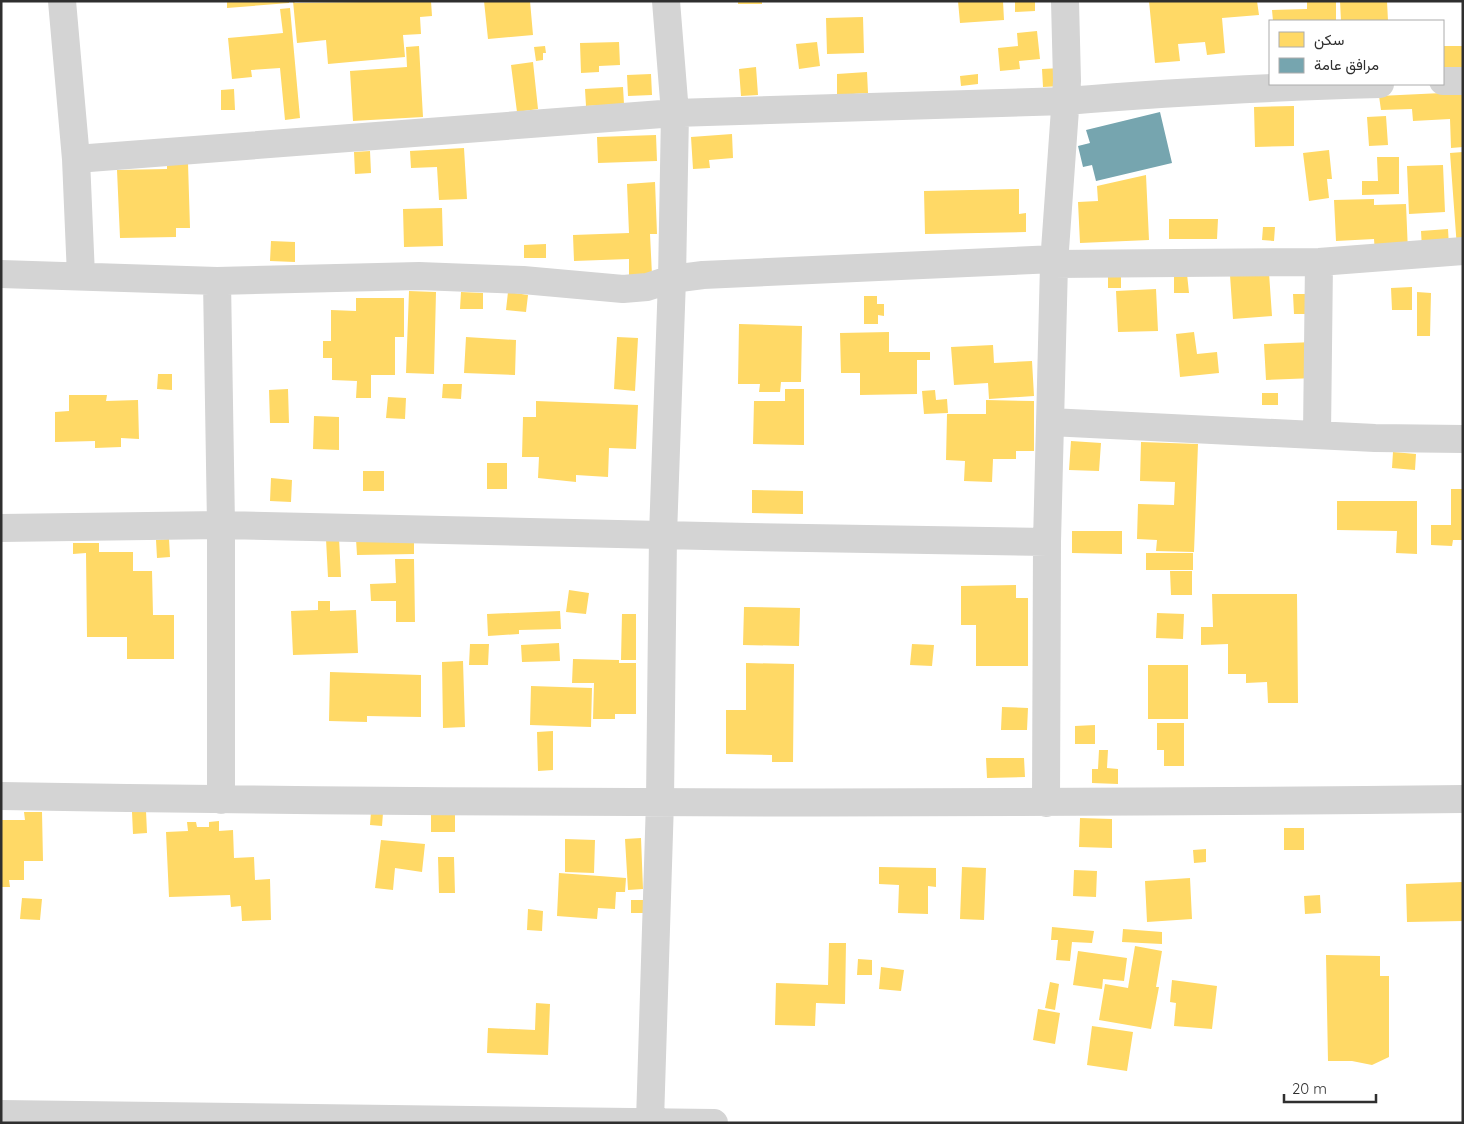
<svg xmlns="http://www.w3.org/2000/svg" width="1464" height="1124" viewBox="0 0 1464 1124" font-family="Quicksand,Vazirmatn,sans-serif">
	<rect width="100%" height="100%" fill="#fff"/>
	<path fill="#ffd966" d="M 227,1 L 289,1 L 289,3 L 227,8 Z
		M 293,1 L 295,3 L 431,1 L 432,16 L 420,17 L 421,34 L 403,35 L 405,57 L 328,64 L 326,40 L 297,43 Z
		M 484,1 L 530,1 L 533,35 L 488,39 Z
		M 738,1 L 762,1 L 762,4 L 738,4 Z
		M 958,1 L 1003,1 L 1004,20 L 960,23 Z
		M 1015,1 L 1035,1 L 1035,11 L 1015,12 Z
		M 1149,1 L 1257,1 L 1259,15 L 1222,18 L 1225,53 L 1207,55 L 1205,42 L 1178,44 L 1180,61 L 1155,63 Z
		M 1307,1 L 1336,1 L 1336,21 L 1273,21 L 1272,10 L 1307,9 Z
		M 1340,1 L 1387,1 L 1388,21 L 1341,21 Z
		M 290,8 L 300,118 L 285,120 L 280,68 L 251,70 L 252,77 L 232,79 L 228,38 L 283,33 L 280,9 Z
		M 863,17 L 864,53 L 827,54 L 826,18 Z
		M 1037,31 L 1040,59 L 1019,61 L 1020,69 L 1000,71 L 998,48 L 1018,46 L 1017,33 Z
		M 619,42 L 620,65 L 599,66 L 599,72 L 581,73 L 580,43 Z
		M 817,42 L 820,66 L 799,69 L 796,44 Z
		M 419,46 L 423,117 L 353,121 L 350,71 L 407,67 L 406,47 Z
		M 545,46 L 546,53 L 543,53 L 543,60 L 536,61 L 534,47 Z
		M 1443,46 L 1463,46 L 1463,77 L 1443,77 Z
		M 533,62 L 538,109 L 517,112 L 511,65 Z
		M 756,67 L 758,95 L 741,96 L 739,69 Z
		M 1061,68 L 1062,86 L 1043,87 L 1042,69 Z
		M 867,72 L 868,93 L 837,95 L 837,74 Z
		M 651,74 L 652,95 L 628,96 L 627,75 Z
		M 978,74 L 978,84 L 961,86 L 960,76 Z
		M 623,87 L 624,104 L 586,106 L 585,89 Z
		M 234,89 L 235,110 L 221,110 L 221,90 Z
		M 1463,92 L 1463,147 L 1451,148 L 1450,119 L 1413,121 L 1412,109 L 1381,110 L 1379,96 Z
		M 1294,106 L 1294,146 L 1255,147 L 1254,107 Z
		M 1386,116 L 1388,145 L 1369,146 L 1367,117 Z
		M 732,134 L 733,158 L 709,160 L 710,168 L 693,169 L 691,137 Z
		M 656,135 L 657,161 L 598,163 L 597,137 Z
		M 464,148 L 467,199 L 439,200 L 437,167 L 411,168 L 410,151 Z
		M 1329,150 L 1332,179 L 1327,179 L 1329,198 L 1309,201 L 1303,153 Z
		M 370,151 L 371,173 L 355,174 L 354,152 Z
		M 1463,152 L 1463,247 L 1457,248 L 1450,153 Z
		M 1377,157 L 1399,157 L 1399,194 L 1362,195 L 1362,181 L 1378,181 Z
		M 167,163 L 188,163 L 190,228 L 176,228 L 176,237 L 120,238 L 117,170 L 167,169 Z
		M 1443,165 L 1445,212 L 1409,214 L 1407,166 Z
		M 1146,175 L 1149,240 L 1080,243 L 1078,202 L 1098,201 L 1097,186 Z
		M 655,182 L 657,234 L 650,234 L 652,275 L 629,275 L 629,259 L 574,261 L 573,235 L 629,233 L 627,184 Z
		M 1019,189 L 1019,214 L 1026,213 L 1026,232 L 925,234 L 924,191 Z
		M 1374,199 L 1374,205 L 1406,204 L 1408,252 L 1375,253 L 1374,239 L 1336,241 L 1334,200 Z
		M 442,208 L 443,246 L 404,247 L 403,209 Z
		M 1169,219 L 1218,219 L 1217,239 L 1169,239 Z
		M 1263,227 L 1275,227 L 1274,241 L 1262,240 Z
		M 1448,229 L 1449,247 L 1422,249 L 1421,231 Z
		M 271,241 L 295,242 L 295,262 L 270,261 Z
		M 546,244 L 546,258 L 524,258 L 524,245 Z
		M 1121,273 L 1121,288 L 1108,288 L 1108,274 Z
		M 1269,273 L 1272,316 L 1233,319 L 1230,275 Z
		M 1174,274 L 1187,274 L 1189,293 L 1174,293 Z
		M 1412,287 L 1412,310 L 1392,310 L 1391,288 Z
		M 1156,289 L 1158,331 L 1118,332 L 1116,291 Z
		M 409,291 L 436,292 L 434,374 L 406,373 Z
		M 461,292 L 483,293 L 483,309 L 460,309 Z
		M 508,292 L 528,295 L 526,312 L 506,310 Z
		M 1417,292 L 1431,293 L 1430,336 L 1417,336 Z
		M 1293,294 L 1315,294 L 1315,314 L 1294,314 Z
		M 864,296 L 877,296 L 877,304 L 884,304 L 884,316 L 878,315 L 878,324 L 864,324 Z
		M 356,298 L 404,298 L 404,337 L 395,337 L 395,375 L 371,375 L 371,398 L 356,398 L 357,381 L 332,380 L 332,358 L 323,358 L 323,341 L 331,341 L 331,310 L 356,311 Z
		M 739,324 L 802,326 L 801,382 L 781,382 L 780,392 L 759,392 L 760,384 L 738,384 Z
		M 889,332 L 889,352 L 930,352 L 930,360 L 917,360 L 917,394 L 860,395 L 860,373 L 841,373 L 840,333 Z
		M 1194,332 L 1197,354 L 1217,352 L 1219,373 L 1180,377 L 1176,334 Z
		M 466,337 L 516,340 L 515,375 L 464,373 Z
		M 617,337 L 638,338 L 635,391 L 614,389 Z
		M 1314,342 L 1315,378 L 1266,380 L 1264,344 Z
		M 993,345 L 994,363 L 1032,361 L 1034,396 L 989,399 L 988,383 L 954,385 L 951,347 Z
		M 158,374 L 172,374 L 172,390 L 157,389 Z
		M 443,384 L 462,384 L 461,399 L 442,398 Z
		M 288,389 L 289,423 L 270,423 L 269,390 Z
		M 785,389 L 804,389 L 804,445 L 753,444 L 754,401 L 785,401 Z
		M 935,390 L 936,400 L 947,399 L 948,413 L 924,414 L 922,391 Z
		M 1262,393 L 1278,393 L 1278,405 L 1262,405 Z
		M 69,395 L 107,395 L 106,401 L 138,400 L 139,439 L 121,438 L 121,447 L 95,448 L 95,441 L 55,442 L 55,412 L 69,411 Z
		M 388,397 L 406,398 L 405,419 L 386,418 Z
		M 986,400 L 1034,401 L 1034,451 L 1016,451 L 1016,459 L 993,459 L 992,482 L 964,481 L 965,461 L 946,460 L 947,414 L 986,414 Z
		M 536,401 L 638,405 L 636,449 L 609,448 L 608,477 L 576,475 L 576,482 L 538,478 L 539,457 L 522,457 L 523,417 L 536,417 Z
		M 314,416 L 339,417 L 339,450 L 313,449 Z
		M 1071,441 L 1101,443 L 1099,471 L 1069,470 Z
		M 1141,442 L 1198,444 L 1194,552 L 1156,551 L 1157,540 L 1137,539 L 1138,504 L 1174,505 L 1175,482 L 1140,481 Z
		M 1393,452 L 1416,454 L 1415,470 L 1392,468 Z
		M 487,463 L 507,463 L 507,489 L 487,489 Z
		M 363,471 L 384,471 L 384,491 L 363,491 Z
		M 271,478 L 292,480 L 291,502 L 270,501 Z
		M 1451,489 L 1463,489 L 1463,540 L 1453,540 L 1452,546 L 1431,545 L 1431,525 L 1451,525 Z
		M 752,490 L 803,491 L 803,514 L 752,513 Z
		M 1337,501 L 1417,501 L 1417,554 L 1396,553 L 1397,531 L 1337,530 Z
		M 1072,531 L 1122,531 L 1122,554 L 1072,553 Z
		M 339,538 L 341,577 L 328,577 L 326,539 Z
		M 169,539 L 170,557 L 157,558 L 156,540 Z
		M 356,539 L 414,539 L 414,554 L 357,555 Z
		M 73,543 L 99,543 L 99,552 L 133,552 L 133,571 L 152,571 L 153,615 L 174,615 L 174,659 L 127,659 L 127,637 L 87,637 L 86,553 L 73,554 Z
		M 1146,553 L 1193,553 L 1193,570 L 1146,570 Z
		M 395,559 L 414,559 L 415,622 L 396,622 L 396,601 L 371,601 L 370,584 L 396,583 Z
		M 1170,571 L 1192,571 L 1192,595 L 1171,595 Z
		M 1016,585 L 1016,598 L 1028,598 L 1028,666 L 976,666 L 976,625 L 961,625 L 961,586 Z
		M 569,590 L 589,593 L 586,614 L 566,612 Z
		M 1212,594 L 1297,594 L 1298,703 L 1268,703 L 1267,682 L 1246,683 L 1246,674 L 1228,674 L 1228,644 L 1201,645 L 1201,627 L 1213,627 Z
		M 318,601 L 330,601 L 330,611 L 356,610 L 358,653 L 293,655 L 291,611 L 318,610 Z
		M 744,607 L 800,608 L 799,646 L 743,645 Z
		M 560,611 L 561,629 L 519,630 L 519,634 L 488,636 L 487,614 Z
		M 1157,613 L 1184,614 L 1183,639 L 1156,638 Z
		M 622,614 L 636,614 L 636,660 L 621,660 Z
		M 559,643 L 560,661 L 522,662 L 521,645 Z
		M 470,644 L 489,644 L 488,665 L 469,665 Z
		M 912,644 L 934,645 L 932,666 L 910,665 Z
		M 573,659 L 619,660 L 619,663 L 636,663 L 636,714 L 615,714 L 615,719 L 593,719 L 594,683 L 572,683 Z
		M 463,661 L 465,727 L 443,728 L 442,662 Z
		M 746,663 L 794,664 L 793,762 L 772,762 L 772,755 L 726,754 L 726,710 L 746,710 Z
		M 1148,665 L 1188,665 L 1188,719 L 1148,719 Z
		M 330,672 L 421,675 L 421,717 L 367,716 L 367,722 L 329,721 Z
		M 531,686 L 592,688 L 591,727 L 530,725 Z
		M 1002,707 L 1028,708 L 1027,730 L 1001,730 Z
		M 1157,723 L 1184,723 L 1184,766 L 1164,766 L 1164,750 L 1157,750 Z
		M 1095,725 L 1095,744 L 1075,744 L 1075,726 Z
		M 553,731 L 553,770 L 538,771 L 537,732 Z
		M 1099,750 L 1108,750 L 1107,768 L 1118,769 L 1118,784 L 1092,783 L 1092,769 L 1098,769 Z
		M 986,758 L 1024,758 L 1025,777 L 987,778 Z
		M 146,811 L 147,833 L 133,834 L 132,812 Z
		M 24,812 L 42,812 L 43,861 L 24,861 L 24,880 L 9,880 L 10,887 L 1,887 L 1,820 L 25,820 Z
		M 371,812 L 383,813 L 382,826 L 370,825 Z
		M 431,813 L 455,813 L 455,832 L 431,832 Z
		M 1080,818 L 1112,819 L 1112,848 L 1079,847 Z
		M 219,821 L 219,831 L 233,830 L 234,858 L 254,857 L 255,880 L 270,879 L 271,920 L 242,921 L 241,906 L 231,907 L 230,895 L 169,897 L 166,832 L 188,831 L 187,822 L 196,822 L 197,827 L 209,827 L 209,822 Z
		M 1284,828 L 1304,828 L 1304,850 L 1284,850 Z
		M 641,838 L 643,889 L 628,890 L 625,839 Z
		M 565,839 L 595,840 L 594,873 L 565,872 Z
		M 381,840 L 425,844 L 422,872 L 395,868 L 393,890 L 375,888 Z
		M 1206,849 L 1206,862 L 1194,863 L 1193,850 Z
		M 438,857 L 454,857 L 455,893 L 439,893 Z
		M 879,867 L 936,868 L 936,887 L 928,886 L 928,914 L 898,913 L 899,885 L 879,884 Z
		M 962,867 L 986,868 L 984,920 L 960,919 Z
		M 1074,870 L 1097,871 L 1096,897 L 1073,896 Z
		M 559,873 L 626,878 L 625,892 L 616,892 L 615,909 L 598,908 L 597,919 L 557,916 Z
		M 1190,878 L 1192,919 L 1147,922 L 1145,881 Z
		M 1463,882 L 1463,921 L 1407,922 L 1406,884 Z
		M 1320,895 L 1321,913 L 1305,914 L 1304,896 Z
		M 22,898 L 42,899 L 40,920 L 20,919 Z
		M 631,900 L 644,900 L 643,913 L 631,913 Z
		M 528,909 L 543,911 L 542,931 L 527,930 Z
		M 1052,927 L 1094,931 L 1092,943 L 1072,942 L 1070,961 L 1056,960 L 1058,940 L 1051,940 Z
		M 1123,929 L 1162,932 L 1162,944 L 1122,942 Z
		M 829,943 L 846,943 L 845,1004 L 816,1003 L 815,1026 L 775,1025 L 776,983 L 828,985 Z
		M 1135,946 L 1162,951 L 1156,987 L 1159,987 L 1151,1029 L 1099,1020 L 1105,984 L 1128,988 Z
		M 1078,951 L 1127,958 L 1124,981 L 1103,979 L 1102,989 L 1073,985 Z
		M 1326,955 L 1380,956 L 1380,976 L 1389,976 L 1389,1057 L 1372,1065 L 1352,1061 L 1328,1061 Z
		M 858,959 L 872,960 L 872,975 L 857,975 Z
		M 881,967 L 904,970 L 901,991 L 879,989 Z
		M 1172,980 L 1217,986 L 1212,1029 L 1174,1026 L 1176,1003 L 1170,1002 Z
		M 1050,982 L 1059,984 L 1055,1010 L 1045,1008 Z
		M 536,1003 L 550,1004 L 548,1055 L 487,1053 L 488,1028 L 535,1030 Z
		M 1038,1009 L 1060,1013 L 1055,1044 L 1033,1040 Z
		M 1092,1026 L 1133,1032 L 1127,1071 L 1087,1065 Z"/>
	<path fill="#76a5af" d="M 1160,112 L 1172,163 L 1096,181 L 1092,165 L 1083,167 L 1078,146 L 1090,143 L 1086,130 Z"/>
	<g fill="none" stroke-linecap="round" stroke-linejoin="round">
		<path stroke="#d4d4d4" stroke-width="28" d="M 62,1 L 76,159 L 81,276
			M 1443,81 L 1463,81
			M 76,159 L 675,113 L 1066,101 C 1170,92 1275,87 1380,84
			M 1054,264 L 1319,262 L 1463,251
			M 1,274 L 217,281 L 419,276 L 523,280 L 623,289 L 647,287 L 672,279 L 703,275 L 1055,259
			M 217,281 L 221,525 L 221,800
			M 1050,422 L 1375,438 L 1463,439
			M 1317,434 L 1319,262
			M 1,528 L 221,525 L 749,537 L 1047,542
			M 1,796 C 488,804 976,804 1463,799
			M 1046,803 L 1047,542 L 1054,264 L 1067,81 L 1065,1
			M 1,1114 L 714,1123
			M 650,1121 L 660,801 L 663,535 L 672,279 L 675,113 L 666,1"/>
	</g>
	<rect width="1464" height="1124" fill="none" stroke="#2f2f2f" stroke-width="5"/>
	<rect x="1269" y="20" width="175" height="65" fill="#ffffff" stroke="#acacac"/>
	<rect x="1279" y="32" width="25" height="15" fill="#ffd966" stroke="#acacac"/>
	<text x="1314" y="45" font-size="15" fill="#2f2f2f">سكن</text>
	<rect x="1279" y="58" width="25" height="15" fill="#76a5af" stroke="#acacac"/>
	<text x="1314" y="70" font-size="15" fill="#2f2f2f">مرافق عامة</text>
	<path d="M1284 1094v8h92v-8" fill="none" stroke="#2f2f2f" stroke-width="2.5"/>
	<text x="1292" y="1094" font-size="15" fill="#2f2f2f" stroke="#ffffff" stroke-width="4" paint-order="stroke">20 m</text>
</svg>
